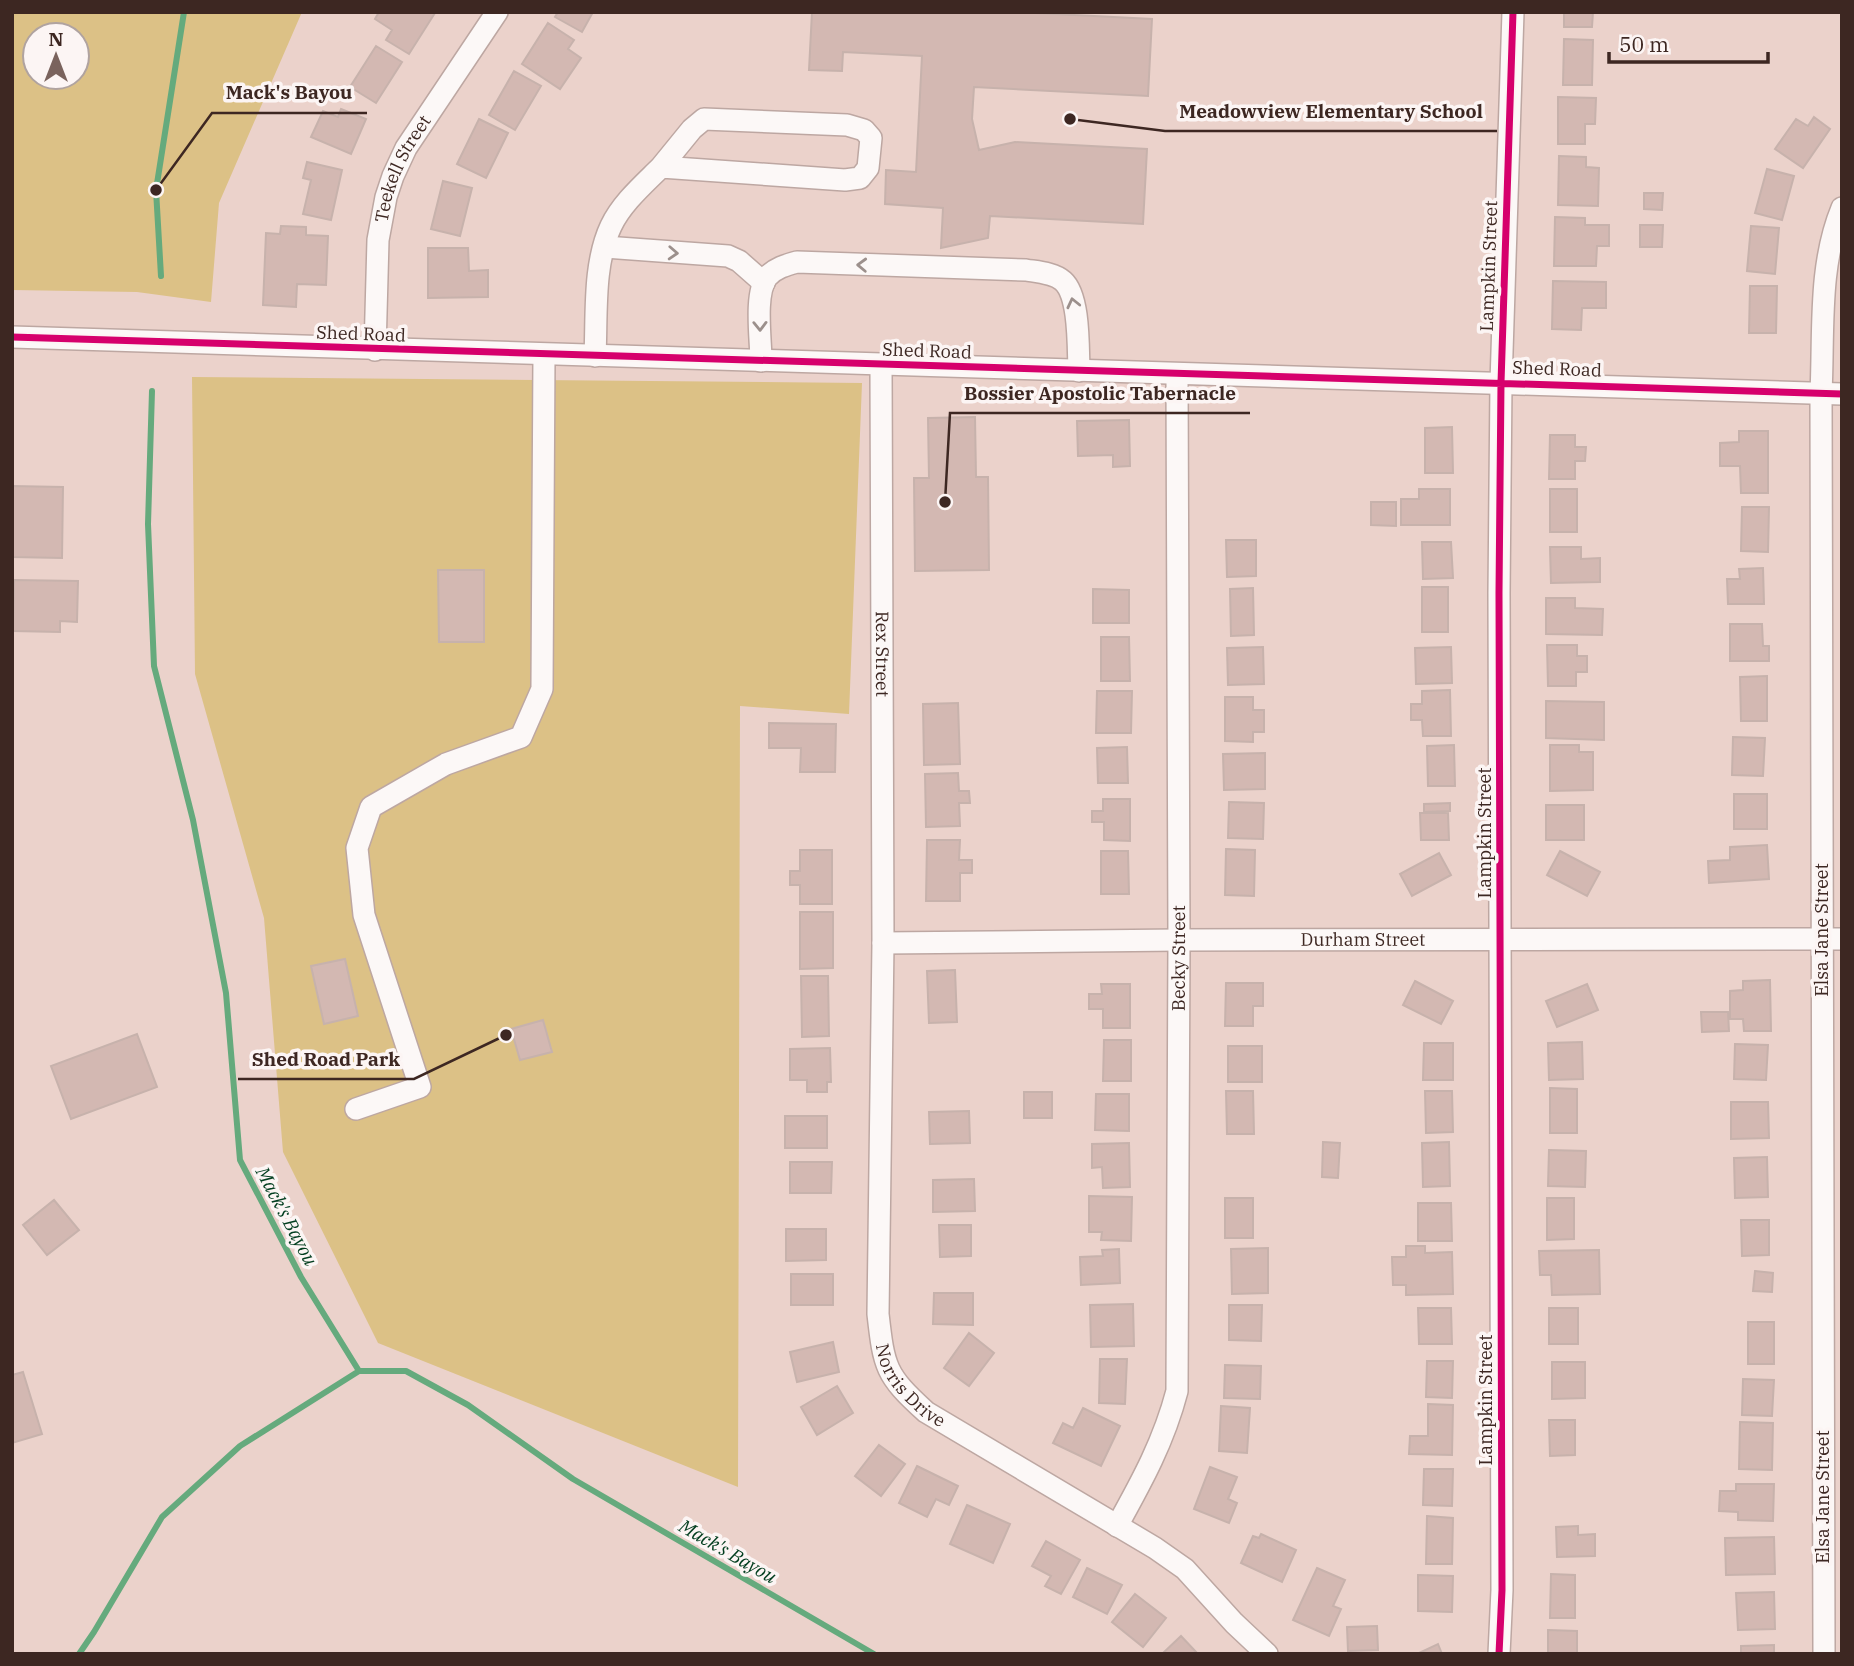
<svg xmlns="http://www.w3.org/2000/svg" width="1854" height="1666" viewBox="0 0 1854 1666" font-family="'IBM Plex Serif',serif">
	<rect width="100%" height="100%" fill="#ebd2cb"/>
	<path fill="#dcc186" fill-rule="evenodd" d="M 12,12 L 302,12 L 219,203 L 211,302 L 137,292 L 12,290 ZM 35,35 L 77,35 L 77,77 L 35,77 Z
		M 192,377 L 862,383 L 849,714 L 740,706 L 738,1487 L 378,1343 L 283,1152 L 264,918 L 195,674 Z"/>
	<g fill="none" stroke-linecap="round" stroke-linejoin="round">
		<path stroke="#65aa7d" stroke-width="6" d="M 161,276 L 156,190 L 184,12
			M 152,391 L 148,524 L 154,666 L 193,820 L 226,993 L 240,1160 L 301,1277 L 359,1371 L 406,1371 L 468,1405 L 573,1479 L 874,1654
			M 79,1654 L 94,1632 L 162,1517 L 240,1446 L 359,1371"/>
	</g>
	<path fill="#d3b8b2" stroke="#c7b2ac" stroke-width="2" d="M 379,12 L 434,12 L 435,13 L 409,54 L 386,40 L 392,30 L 375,19 Z
		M 558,12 L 593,12 L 582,32 L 555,17 Z
		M 812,12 L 1014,12 L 1152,19 L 1148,96 L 974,87 L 972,119 L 979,150 L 1015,142 L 1147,149 L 1143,224 L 990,216 L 988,238 L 941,248 L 943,208 L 885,204 L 886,170 L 916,172 L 922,56 L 843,52 L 842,71 L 809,70 Z
		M 1564,12 L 1593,12 L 1592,27 L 1564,27 Z
		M 548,23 L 574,40 L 568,49 L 581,58 L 560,89 L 522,64 Z
		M 1564,39 L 1593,40 L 1592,85 L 1563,85 Z
		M 376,46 L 402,62 L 376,103 L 350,87 Z
		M 514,71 L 541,86 L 515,130 L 489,115 Z
		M 1558,97 L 1596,98 L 1595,124 L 1585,124 L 1585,144 L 1558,144 Z
		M 341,109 L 366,119 L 351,154 L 311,137 L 323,111 L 338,117 Z
		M 1814,117 L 1830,129 L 1803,168 L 1775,149 L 1796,119 L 1808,126 Z
		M 479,119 L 508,133 L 486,178 L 457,164 Z
		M 1559,156 L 1586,157 L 1586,167 L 1599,168 L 1598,206 L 1558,205 Z
		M 307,162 L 342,170 L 331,220 L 303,214 L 311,180 L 303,178 Z
		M 1767,169 L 1794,176 L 1782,220 L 1755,213 Z
		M 443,181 L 472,188 L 460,236 L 431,229 Z
		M 1644,193 L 1663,193 L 1662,210 L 1644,209 Z
		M 1555,217 L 1585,218 L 1585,225 L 1609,225 L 1609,246 L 1597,246 L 1596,266 L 1554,266 Z
		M 1640,225 L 1663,225 L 1662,247 L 1640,247 Z
		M 281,226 L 306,227 L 306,235 L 328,236 L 326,285 L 297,284 L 296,307 L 263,305 L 266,233 L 280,234 Z
		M 1751,226 L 1779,228 L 1775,274 L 1747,271 Z
		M 428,248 L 468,248 L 469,271 L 488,270 L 488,297 L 428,298 Z
		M 1553,281 L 1606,282 L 1606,308 L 1582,308 L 1581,330 L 1552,329 Z
		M 1750,286 L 1777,286 L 1776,333 L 1749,333 Z
		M 975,417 L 976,477 L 988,477 L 989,570 L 915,571 L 914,478 L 929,478 L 928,418 Z
		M 1129,420 L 1130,466 L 1113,467 L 1113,455 L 1078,456 L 1077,421 Z
		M 1452,427 L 1453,473 L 1425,473 L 1425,428 Z
		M 1739,431 L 1768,431 L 1768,493 L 1741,493 L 1740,466 L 1720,466 L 1720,443 L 1739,442 Z
		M 1550,435 L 1575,435 L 1575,447 L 1586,447 L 1585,461 L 1575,461 L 1575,479 L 1549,479 Z
		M 12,486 L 63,487 L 62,558 L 12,557 Z
		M 1419,489 L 1450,489 L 1450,525 L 1401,525 L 1401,499 L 1419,499 Z
		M 1550,489 L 1577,489 L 1577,532 L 1550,532 Z
		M 1371,502 L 1396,502 L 1396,526 L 1371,525 Z
		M 1742,507 L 1769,507 L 1768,552 L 1741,551 Z
		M 1226,540 L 1256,540 L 1256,576 L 1227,577 Z
		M 1422,542 L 1451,542 L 1453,578 L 1423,579 Z
		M 1550,547 L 1581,547 L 1581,559 L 1600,558 L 1600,582 L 1551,583 Z
		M 1763,568 L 1764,604 L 1728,604 L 1727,579 L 1740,579 L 1739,569 Z
		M 438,570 L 484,570 L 484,642 L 439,642 Z
		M 14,580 L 78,581 L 77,622 L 60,621 L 60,632 L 13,631 Z
		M 1422,587 L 1448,587 L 1448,632 L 1422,632 Z
		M 1253,588 L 1254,635 L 1231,636 L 1230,589 Z
		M 1093,589 L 1129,590 L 1129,623 L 1093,623 Z
		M 1546,598 L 1575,598 L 1575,608 L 1603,609 L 1602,635 L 1546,634 Z
		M 1730,624 L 1762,624 L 1763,646 L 1769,646 L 1769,661 L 1730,661 Z
		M 1101,637 L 1129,637 L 1130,681 L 1101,681 Z
		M 1547,645 L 1577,645 L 1577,656 L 1587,656 L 1587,672 L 1576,672 L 1576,686 L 1548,686 Z
		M 1263,647 L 1264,684 L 1228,685 L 1227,648 Z
		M 1451,647 L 1452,683 L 1416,684 L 1415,648 Z
		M 1767,676 L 1767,721 L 1741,721 L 1740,677 Z
		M 1450,690 L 1451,736 L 1423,736 L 1422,720 L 1411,720 L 1411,704 L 1422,704 L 1422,691 Z
		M 1097,691 L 1132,691 L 1131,733 L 1096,733 Z
		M 1225,697 L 1253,697 L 1253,710 L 1264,710 L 1264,732 L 1253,732 L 1253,742 L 1225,741 Z
		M 1546,701 L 1604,702 L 1604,740 L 1546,738 Z
		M 958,703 L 960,764 L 924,765 L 923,704 Z
		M 769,723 L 836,724 L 835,772 L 800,772 L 801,748 L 769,748 Z
		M 1733,737 L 1765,738 L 1763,776 L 1732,775 Z
		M 1454,745 L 1455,786 L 1428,786 L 1427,746 Z
		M 1550,745 L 1579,745 L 1579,752 L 1593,752 L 1593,790 L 1550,791 Z
		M 1127,747 L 1128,783 L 1098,783 L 1097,748 Z
		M 1265,753 L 1265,789 L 1224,790 L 1223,754 Z
		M 958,773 L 959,791 L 969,791 L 970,803 L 959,803 L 960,826 L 926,827 L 925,774 Z
		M 1734,794 L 1767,794 L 1767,829 L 1734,829 Z
		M 1103,799 L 1130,799 L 1130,841 L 1104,840 L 1104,822 L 1092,822 L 1092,811 L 1103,811 Z
		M 1229,802 L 1264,803 L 1263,839 L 1228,838 Z
		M 1450,803 L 1450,811 L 1424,812 L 1424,804 Z
		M 1546,805 L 1584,805 L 1584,840 L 1546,840 Z
		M 1420,813 L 1448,813 L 1449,840 L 1421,840 Z
		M 927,840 L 960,840 L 959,860 L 972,860 L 972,873 L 960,873 L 960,901 L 926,901 Z
		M 1767,845 L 1769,879 L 1709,883 L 1708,861 L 1730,860 L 1730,847 Z
		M 1226,849 L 1255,850 L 1254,896 L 1225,895 Z
		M 800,850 L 832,850 L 832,904 L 800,904 L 800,885 L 790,885 L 790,871 L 800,871 Z
		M 1101,851 L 1128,851 L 1129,894 L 1101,894 Z
		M 1560,851 L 1600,872 L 1587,896 L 1547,875 Z
		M 1439,853 L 1451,875 L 1412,896 L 1400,874 Z
		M 800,912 L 833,912 L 833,968 L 800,969 Z
		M 345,959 L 358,1016 L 324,1024 L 311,966 Z
		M 955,970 L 957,1022 L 929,1023 L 927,971 Z
		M 801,976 L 828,976 L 829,1036 L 802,1037 Z
		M 1770,980 L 1771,1031 L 1744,1031 L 1743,1019 L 1730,1019 L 1730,991 L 1743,990 L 1743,981 Z
		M 1415,981 L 1453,1001 L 1441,1024 L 1403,1005 Z
		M 1226,983 L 1263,983 L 1263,1006 L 1253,1006 L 1253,1026 L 1225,1026 Z
		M 1101,984 L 1130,984 L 1130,1028 L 1103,1028 L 1103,1009 L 1089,1009 L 1089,994 L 1102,994 Z
		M 1587,984 L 1598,1010 L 1557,1027 L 1546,1001 Z
		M 1701,1012 L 1728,1012 L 1729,1031 L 1702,1032 Z
		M 543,1020 L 552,1052 L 520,1060 L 511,1029 Z
		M 137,1034 L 157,1087 L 71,1119 L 51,1066 Z
		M 1104,1040 L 1131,1040 L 1131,1081 L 1103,1081 Z
		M 1582,1042 L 1583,1079 L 1549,1080 L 1548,1043 Z
		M 1424,1043 L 1453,1043 L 1453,1080 L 1423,1080 Z
		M 1735,1044 L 1768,1045 L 1766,1080 L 1734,1079 Z
		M 1228,1046 L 1262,1046 L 1262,1082 L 1228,1082 Z
		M 830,1048 L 831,1082 L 827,1082 L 827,1092 L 807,1092 L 807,1080 L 790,1080 L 790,1049 Z
		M 1550,1088 L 1577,1089 L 1577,1133 L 1550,1133 Z
		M 1226,1091 L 1253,1091 L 1254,1134 L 1227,1134 Z
		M 1425,1091 L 1452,1091 L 1453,1132 L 1426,1133 Z
		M 1024,1092 L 1052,1092 L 1052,1118 L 1024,1118 Z
		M 1096,1094 L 1129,1094 L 1129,1131 L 1095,1130 Z
		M 1731,1102 L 1768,1102 L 1769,1138 L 1731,1139 Z
		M 969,1111 L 970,1143 L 930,1144 L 929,1112 Z
		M 785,1116 L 827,1116 L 827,1148 L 785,1148 Z
		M 1323,1142 L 1340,1143 L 1338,1178 L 1322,1177 Z
		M 1449,1142 L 1450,1186 L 1423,1187 L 1422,1143 Z
		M 1129,1143 L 1130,1187 L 1103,1188 L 1102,1167 L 1092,1168 L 1092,1144 Z
		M 1549,1150 L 1586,1151 L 1585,1187 L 1548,1186 Z
		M 1767,1157 L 1768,1197 L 1735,1198 L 1734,1158 Z
		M 790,1162 L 832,1162 L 831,1193 L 790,1193 Z
		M 974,1179 L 975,1211 L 933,1212 L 933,1180 Z
		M 1089,1196 L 1132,1197 L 1131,1241 L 1101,1240 L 1102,1232 L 1089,1232 Z
		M 1225,1198 L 1253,1198 L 1253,1238 L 1225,1238 Z
		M 1547,1198 L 1574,1198 L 1574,1239 L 1547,1240 Z
		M 54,1200 L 79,1230 L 47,1255 L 23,1225 Z
		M 1418,1203 L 1451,1203 L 1452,1241 L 1418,1241 Z
		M 1741,1220 L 1769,1220 L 1769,1255 L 1742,1256 Z
		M 939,1225 L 971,1225 L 971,1256 L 940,1257 Z
		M 786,1229 L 826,1229 L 826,1260 L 786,1261 Z
		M 1406,1246 L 1425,1246 L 1425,1253 L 1452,1252 L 1453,1294 L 1406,1295 L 1406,1285 L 1393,1285 L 1392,1257 L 1406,1257 Z
		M 1268,1248 L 1268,1293 L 1232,1294 L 1231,1249 Z
		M 1119,1249 L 1120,1283 L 1081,1285 L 1080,1257 L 1103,1256 L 1102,1250 Z
		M 1599,1250 L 1600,1294 L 1552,1295 L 1551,1275 L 1540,1275 L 1539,1251 Z
		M 1755,1271 L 1773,1273 L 1772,1292 L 1753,1291 Z
		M 791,1274 L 833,1274 L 833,1305 L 791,1305 Z
		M 934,1293 L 973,1293 L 973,1325 L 933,1324 Z
		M 1133,1304 L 1134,1346 L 1091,1347 L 1090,1305 Z
		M 1229,1305 L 1262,1305 L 1261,1341 L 1229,1340 Z
		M 1418,1308 L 1451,1308 L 1452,1344 L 1419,1344 Z
		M 1549,1308 L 1578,1308 L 1578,1344 L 1549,1344 Z
		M 1748,1322 L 1774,1322 L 1774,1364 L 1748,1364 Z
		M 969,1333 L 994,1353 L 969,1386 L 944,1368 Z
		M 833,1342 L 839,1372 L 797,1382 L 790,1352 Z
		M 1100,1359 L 1127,1359 L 1125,1404 L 1099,1403 Z
		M 1427,1361 L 1453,1361 L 1452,1398 L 1426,1397 Z
		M 1552,1362 L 1585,1362 L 1585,1398 L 1552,1399 Z
		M 1225,1365 L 1261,1366 L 1260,1399 L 1224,1398 Z
		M 23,1372 L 42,1434 L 12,1443 L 12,1375 Z
		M 1743,1379 L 1774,1380 L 1772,1416 L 1742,1415 Z
		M 837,1386 L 853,1413 L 817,1435 L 801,1407 Z
		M 1428,1404 L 1453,1405 L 1452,1455 L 1409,1454 L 1410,1436 L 1428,1436 Z
		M 1221,1406 L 1250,1408 L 1247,1453 L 1219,1451 Z
		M 1083,1408 L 1120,1426 L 1101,1466 L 1053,1443 L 1063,1423 L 1073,1428 Z
		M 1549,1420 L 1575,1420 L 1575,1455 L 1550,1456 Z
		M 1740,1422 L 1773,1423 L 1772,1470 L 1739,1469 Z
		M 879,1445 L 905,1464 L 881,1496 L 855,1476 Z
		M 917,1466 L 958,1486 L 949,1505 L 936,1499 L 927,1517 L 899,1503 Z
		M 1210,1467 L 1237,1477 L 1228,1499 L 1237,1503 L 1229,1523 L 1194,1509 Z
		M 1424,1469 L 1453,1469 L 1452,1506 L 1423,1505 Z
		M 1736,1484 L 1774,1484 L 1773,1521 L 1738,1520 L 1738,1512 L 1719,1511 L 1720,1491 L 1736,1491 Z
		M 967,1505 L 1010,1524 L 993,1563 L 950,1544 Z
		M 1427,1516 L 1453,1518 L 1452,1564 L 1426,1564 Z
		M 1578,1526 L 1578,1535 L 1595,1534 L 1595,1556 L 1557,1557 L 1556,1527 Z
		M 1261,1534 L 1296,1550 L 1282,1582 L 1241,1563 L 1253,1536 L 1259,1538 Z
		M 1774,1537 L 1775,1574 L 1726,1575 L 1725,1538 Z
		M 1046,1541 L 1080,1560 L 1061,1594 L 1045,1586 L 1051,1576 L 1032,1566 Z
		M 1087,1568 L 1122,1585 L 1107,1614 L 1073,1597 Z
		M 1317,1568 L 1345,1580 L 1333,1606 L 1341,1609 L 1329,1636 L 1293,1620 Z
		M 1551,1574 L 1575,1575 L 1575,1618 L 1550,1618 Z
		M 1418,1575 L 1453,1576 L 1452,1612 L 1418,1611 Z
		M 1774,1592 L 1775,1629 L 1738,1630 L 1736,1593 Z
		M 1135,1594 L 1166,1618 L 1143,1647 L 1112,1622 Z
		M 1377,1626 L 1378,1650 L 1348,1651 L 1347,1627 Z
		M 1548,1630 L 1577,1631 L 1577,1654 L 1548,1654 Z
		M 1181,1636 L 1198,1654 L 1162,1654 Z
		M 1438,1644 L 1442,1654 L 1417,1654 Z
		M 1774,1645 L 1774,1654 L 1741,1654 L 1741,1646 Z"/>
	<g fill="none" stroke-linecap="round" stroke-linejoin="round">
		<g stroke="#bda7a2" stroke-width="24">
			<g id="minor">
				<path d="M 605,247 L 728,256 L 739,261 L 764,283"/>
				<path d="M 12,337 L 1842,394"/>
				<path id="s1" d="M 375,350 L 378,240 L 386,197 L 393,176 L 406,148 L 497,12"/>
				<path d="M 595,356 C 597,314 593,264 611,226 C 622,203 643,185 661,167 L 845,180 L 860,178 L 868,168 L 871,138 L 864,130 L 847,125 L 704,119 L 692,129 L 661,167"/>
				<path d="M 761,361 C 761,340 754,294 767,277 C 775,268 786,265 797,262 L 1026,270 C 1038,272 1054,273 1063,281 C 1080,296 1078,348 1079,371"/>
				<path id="s2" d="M 881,365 L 883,943 L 878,1314 C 884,1367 885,1375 926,1412 L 1155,1548 L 1185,1569 L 1234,1623 L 1267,1654"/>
				<path id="s3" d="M 883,943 L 1179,940 L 1842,939"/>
				<path d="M 356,1109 L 420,1087 L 364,915 L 357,848 L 371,807 L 446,764 L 521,737 L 542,689 L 544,355"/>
				<path id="s4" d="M 1117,1526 C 1142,1481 1164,1441 1177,1391 L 1179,940 L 1177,375"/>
				<path d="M 1499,1654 L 1502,1590 L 1499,593 L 1501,383 L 1513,12"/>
				<path d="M 1824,1654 L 1821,393 C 1824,332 1818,266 1842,208"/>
			</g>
		</g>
		<use href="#minor" stroke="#fcf8f7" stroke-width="21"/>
		<g stroke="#fcf5f4" stroke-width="11">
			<path id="cycleway" d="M 12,337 L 1842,394
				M 1499,1654 L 1502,1590 L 1499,593 L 1501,383 L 1513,12"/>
		</g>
		<use href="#cycleway" stroke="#d6006c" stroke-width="7"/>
	</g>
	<defs><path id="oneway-chevron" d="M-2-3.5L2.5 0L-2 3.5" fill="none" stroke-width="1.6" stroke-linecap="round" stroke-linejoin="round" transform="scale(1.75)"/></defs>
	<g stroke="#9c908c">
		<use href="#oneway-chevron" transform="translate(673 253) rotate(3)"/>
		<use href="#oneway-chevron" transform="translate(862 265) rotate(-178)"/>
		<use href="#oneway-chevron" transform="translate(1073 303) rotate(-103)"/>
		<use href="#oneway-chevron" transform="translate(760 326) rotate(89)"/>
	</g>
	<g text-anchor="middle" stroke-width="7" stroke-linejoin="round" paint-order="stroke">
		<g font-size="18" fill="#3d2722" stroke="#fcf5f4">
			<text dy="6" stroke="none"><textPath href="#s1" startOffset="186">Teekell Street</textPath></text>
			<text transform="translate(1489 266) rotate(-88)" y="6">Lampkin Street</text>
			<text transform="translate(361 334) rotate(2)" y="6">Shed Road</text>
			<text transform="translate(927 351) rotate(2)" y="6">Shed Road</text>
			<text transform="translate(1557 369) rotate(2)" y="6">Shed Road</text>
			<text dy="6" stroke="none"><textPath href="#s2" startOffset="289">Rex Street</textPath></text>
			<text transform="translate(1485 833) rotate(-90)" y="6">Lampkin Street</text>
			<text transform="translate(1822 930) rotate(-90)" y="6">Elsa Jane Street</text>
			<text dy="6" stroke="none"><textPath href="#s3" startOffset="480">Durham Street</textPath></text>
			<text dy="6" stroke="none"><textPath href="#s4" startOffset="581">Becky Street</textPath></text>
			<text dy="6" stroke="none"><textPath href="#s2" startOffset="1031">Norris Drive</textPath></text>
			<text transform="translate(1486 1400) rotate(-90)" y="6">Lampkin Street</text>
			<text transform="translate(1823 1497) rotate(-90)" y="6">Elsa Jane Street</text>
		</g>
		<g font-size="19" font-style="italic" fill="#013d1e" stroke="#fcf5f4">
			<text transform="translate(287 1216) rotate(62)" y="7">Mack's Bayou</text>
			<text transform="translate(728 1551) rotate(30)" y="7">Mack's Bayou</text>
		</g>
	</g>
	<path fill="none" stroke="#3d2722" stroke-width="2.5" d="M156 190L212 113H367M1070 119L1165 131H1497M945 502L950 413H1250M506 1035L414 1079H238"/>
	<g fill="#3d2722" stroke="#fcf5f4" stroke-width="2.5">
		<circle cx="156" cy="190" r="7"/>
		<circle cx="1070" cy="119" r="7"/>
		<circle cx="945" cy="502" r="7"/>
		<circle cx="506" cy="1035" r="7"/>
	</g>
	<g font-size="19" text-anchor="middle" font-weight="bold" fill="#3d2722" stroke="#fcf5f4" stroke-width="7" stroke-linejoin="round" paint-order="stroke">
		<text x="289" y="99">Mack's Bayou</text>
		<text x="1331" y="118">Meadowview Elementary School</text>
		<text x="1100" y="400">Bossier Apostolic Tabernacle</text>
		<text x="326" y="1066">Shed Road Park</text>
	</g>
	<rect width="1854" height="1666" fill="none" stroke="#3d2722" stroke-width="28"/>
	<g transform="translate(56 56)"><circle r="33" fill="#fcf5f4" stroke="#b0a3a0" stroke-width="2"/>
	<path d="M0-5L12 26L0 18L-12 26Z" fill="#7a635d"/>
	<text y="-10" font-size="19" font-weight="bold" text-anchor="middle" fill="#3d2722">N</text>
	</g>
	<path d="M1609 52v10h159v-10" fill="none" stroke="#3d2722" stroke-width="3.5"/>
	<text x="1619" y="52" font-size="21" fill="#3d2722" stroke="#fcf5f4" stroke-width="5" paint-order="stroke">50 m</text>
</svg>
